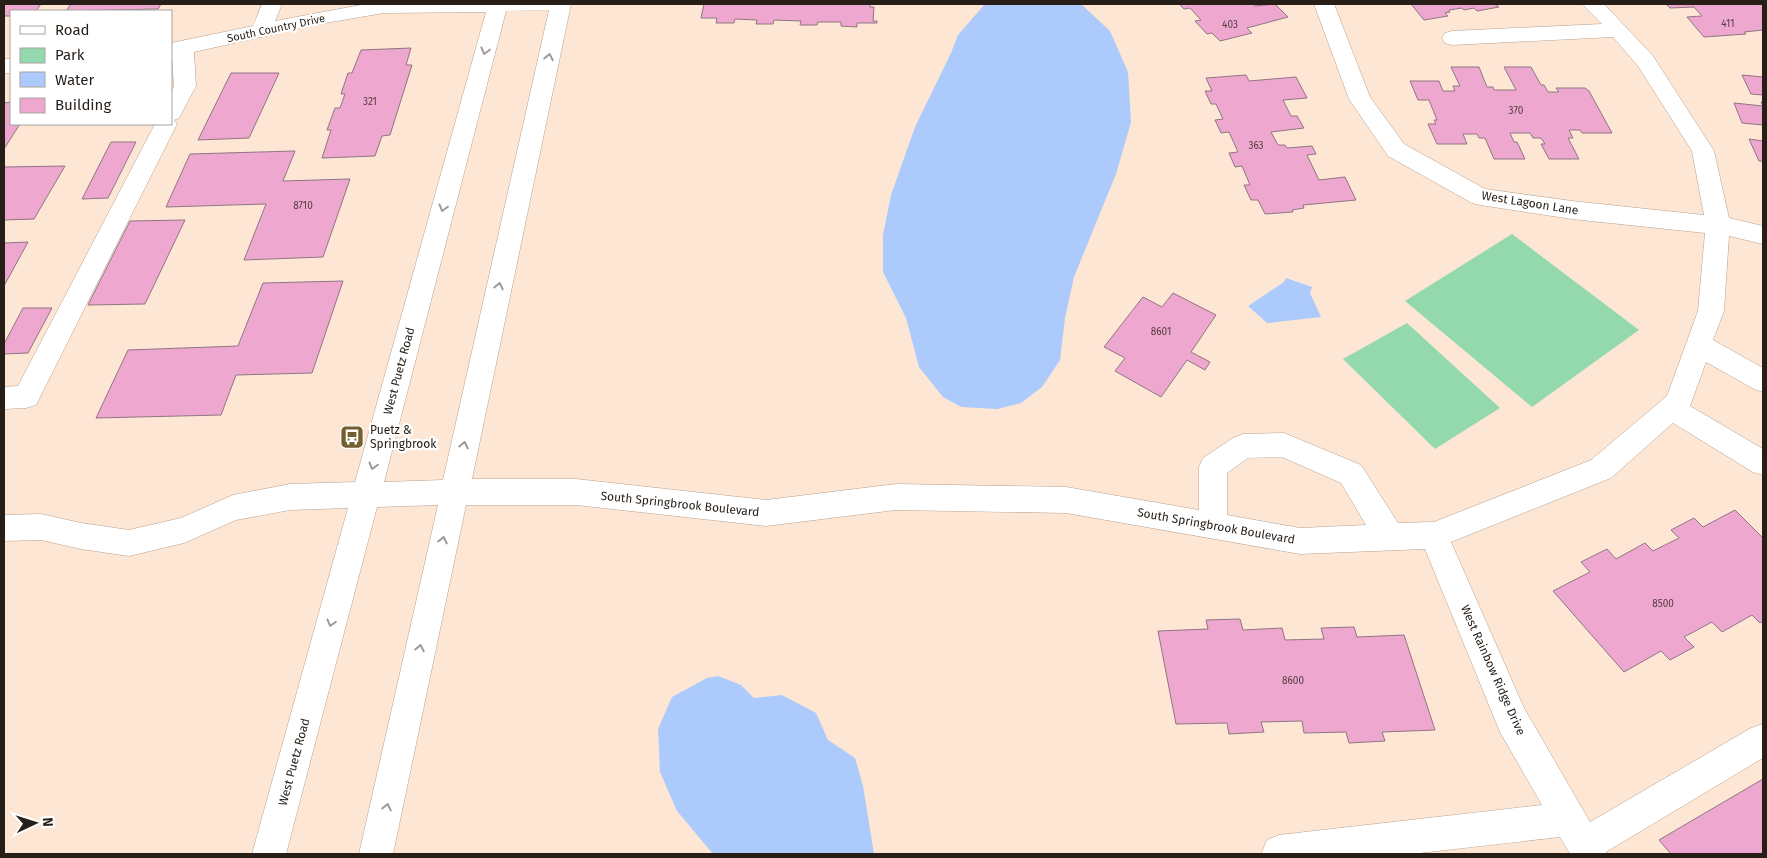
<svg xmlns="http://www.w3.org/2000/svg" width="1767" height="858" viewBox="0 0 1767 858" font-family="'Fira Sans',sans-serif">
	<rect width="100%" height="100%" fill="#fde6d3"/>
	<path fill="#93d9ad" d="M 1512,234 L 1639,330 L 1532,407 L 1405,301 Z
		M 1407,323 L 1500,408 L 1435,449 L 1343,359 Z"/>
	<path fill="#accbfc" d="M 985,4 L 1081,4 L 1110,31 L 1128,72 L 1131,122 L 1116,174 L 1074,277 L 1065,318 L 1060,360 L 1042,387 L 1021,403 L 997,409 L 961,407 L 943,397 L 919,367 L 906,318 L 883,272 L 883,235 L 891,195 L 915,127 L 951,53 L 958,35 Z
		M 1286,278 L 1312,287 L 1310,293 L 1321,317 L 1267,323 L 1248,306 L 1284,282 Z
		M 718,676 L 741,685 L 754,698 L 782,695 L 816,713 L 828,740 L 855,758 L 863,786 L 874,854 L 713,854 L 677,811 L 660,772 L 658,729 L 672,697 L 707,678 Z"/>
	<path fill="#eea7ce" stroke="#8f7683" d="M 4,4 L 41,4 L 36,11 L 11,11 L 11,16 L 4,16 Z
		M 71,4 L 161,4 L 158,9 L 66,11 Z
		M 704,4 L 870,4 L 870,7 L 874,7 L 873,21 L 877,21 L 877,23 L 857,23 L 857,27 L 841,26 L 841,22 L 818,22 L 817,25 L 800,25 L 801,21 L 774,20 L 773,24 L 756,24 L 757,20 L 735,19 L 734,23 L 716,23 L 717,18 L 701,18 Z
		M 1179,4 L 1253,4 L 1255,6 L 1275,4 L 1288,17 L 1247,28 L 1252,33 L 1220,41 L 1212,33 L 1207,34 L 1195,21 L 1201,20 L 1190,8 L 1184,9 Z
		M 1411,4 L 1495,4 L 1499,7 L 1477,11 L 1474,8 L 1464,10 L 1462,8 L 1449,10 L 1450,12 L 1445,13 L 1448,16 L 1424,20 Z
		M 1666,4 L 1763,4 L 1763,30 L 1744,32 L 1746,34 L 1704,37 L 1687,17 L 1702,16 L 1694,7 L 1670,8 Z
		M 411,48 L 406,65 L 412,65 L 390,135 L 382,136 L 375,156 L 322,158 L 331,130 L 327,130 L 335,108 L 340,108 L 345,94 L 341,94 L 348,73 L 352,73 L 361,50 Z
		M 1451,67 L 1479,67 L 1487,87 L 1493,87 L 1494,90 L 1516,90 L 1504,67 L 1531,67 L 1541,85 L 1544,85 L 1548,92 L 1559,92 L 1556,88 L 1585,88 L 1589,91 L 1612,133 L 1582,133 L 1580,130 L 1569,130 L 1573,138 L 1568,138 L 1579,159 L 1549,159 L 1541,144 L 1545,144 L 1541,138 L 1533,138 L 1530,133 L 1510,133 L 1514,142 L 1517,142 L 1525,159 L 1494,159 L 1485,138 L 1479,138 L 1477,134 L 1463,134 L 1467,144 L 1437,144 L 1428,124 L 1436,124 L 1434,120 L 1437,120 L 1429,100 L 1418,100 L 1410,81 L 1439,81 L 1443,91 L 1455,91 L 1453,86 L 1460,86 Z
		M 231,73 L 279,73 L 249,138 L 198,140 Z
		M 1246,75 L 1249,81 L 1296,77 L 1307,98 L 1283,100 L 1291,116 L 1297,116 L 1304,128 L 1271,132 L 1278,145 L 1285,145 L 1287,148 L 1312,146 L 1316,154 L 1307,155 L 1319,180 L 1345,177 L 1356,200 L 1303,205 L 1304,208 L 1292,210 L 1293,212 L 1265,214 L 1258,200 L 1251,200 L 1244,185 L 1250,185 L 1242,166 L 1235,167 L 1229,153 L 1238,152 L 1229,132 L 1221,133 L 1215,120 L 1223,119 L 1216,104 L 1211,104 L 1205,91 L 1212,91 L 1206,78 Z
		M 1742,75 L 1763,77 L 1763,95 L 1751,94 Z
		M 11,102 L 11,124 L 20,124 L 4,149 L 4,103 Z
		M 1761,102 L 1763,102 L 1763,125 L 1742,123 L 1734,103 L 1763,106 Z
		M 1749,139 L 1763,141 L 1763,161 L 1759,161 Z
		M 111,142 L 136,142 L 108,198 L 82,199 Z
		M 295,151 L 283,181 L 350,179 L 323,257 L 244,260 L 266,204 L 166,207 L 190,154 Z
		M 65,166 L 34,219 L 4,220 L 4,167 Z
		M 185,220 L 145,304 L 88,305 L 130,221 Z
		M 28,242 L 4,286 L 4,243 Z
		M 343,281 L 312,373 L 236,375 L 221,415 L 96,418 L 128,350 L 238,346 L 263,283 Z
		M 1173,293 L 1216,315 L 1191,352 L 1210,362 L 1205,370 L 1187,360 L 1161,397 L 1115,371 L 1125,358 L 1104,347 L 1143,297 L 1162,307 Z
		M 23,308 L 52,308 L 28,353 L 4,354 L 4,344 Z
		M 1735,510 L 1763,538 L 1763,621 L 1760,623 L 1752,615 L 1722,632 L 1712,622 L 1684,637 L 1694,647 L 1670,660 L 1661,651 L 1624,672 L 1553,591 L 1590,572 L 1581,562 L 1607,549 L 1616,559 L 1645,543 L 1653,551 L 1679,538 L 1671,530 L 1694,518 L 1703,527 Z
		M 1240,619 L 1243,630 L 1282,628 L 1285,640 L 1324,639 L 1321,628 L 1354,627 L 1357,637 L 1404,635 L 1435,730 L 1382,732 L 1385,741 L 1349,743 L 1346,732 L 1304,733 L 1302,721 L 1261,722 L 1264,732 L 1229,734 L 1227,723 L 1176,724 L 1158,631 L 1208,629 L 1206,620 Z
		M 1763,779 L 1763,854 L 1671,854 L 1659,840 Z"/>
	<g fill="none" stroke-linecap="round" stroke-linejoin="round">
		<g stroke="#b7a190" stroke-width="1">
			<path id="minor" d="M 262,4 L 282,4 L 275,21 L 366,4 L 571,4 L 472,479 L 576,479 L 766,500 L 896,484 L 1066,487 L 1199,510 L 1199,467 L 1203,458 L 1233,438 L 1243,434 L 1284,433 L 1361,465 L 1398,523 L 1434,522 L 1591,460 L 1667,396 L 1698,311 L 1705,233 L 1572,219 L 1480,205 L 1472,203 L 1388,156 L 1349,99 L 1314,4 L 1334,4 L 1370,97 L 1404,144 L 1485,189 L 1572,201 L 1704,215 L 1692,151 L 1638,66 L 1613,37 L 1452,45 L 1445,43 L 1442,38 L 1445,33 L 1452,31 L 1602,24 L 1582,4 L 1604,4 L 1653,56 L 1714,151 L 1729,218 L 1763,226 L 1763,244 L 1729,236 L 1724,311 L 1713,340 L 1763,368 L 1763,392 L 1754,389 L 1706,362 L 1690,406 L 1763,449 L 1763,475 L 1753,472 L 1673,423 L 1611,478 L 1451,542 L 1524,708 L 1590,822 L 1751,728 L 1763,724 L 1763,758 L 1606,852 L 1606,854 L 1570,854 L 1560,837 L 1411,854 L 1263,854 L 1262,852 L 1267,840 L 1279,835 L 1542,805 L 1500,732 L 1425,549 L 1300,554 L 1066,513 L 896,510 L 766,526 L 576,505 L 466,505 L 393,854 L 359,854 L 438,505 L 377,507 L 286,854 L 252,854 L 348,508 L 290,510 L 236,520 L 184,543 L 129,556 L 81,549 L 41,540 L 4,541 L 4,515 L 41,514 L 81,523 L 129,530 L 181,518 L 233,495 L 290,484 L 355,482 L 486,12 L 384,13 L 319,24 L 194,52 L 196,86 L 179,118 L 174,120 L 177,124 L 36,405 L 26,408 L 4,409 L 4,387 L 18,386 L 155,124 L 171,124 L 171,92 L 174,86 L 171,43 L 253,26 ZM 549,10 L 443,480 L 384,482 L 506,11 ZM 1282,457 L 1341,483 L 1366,525 L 1300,528 L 1227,515 L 1227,473 L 1248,458 Z
				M 4,59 L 11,59 L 11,73 L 4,73 Z"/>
		</g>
		<use href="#minor" fill="#fff" fill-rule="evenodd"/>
	</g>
	<defs><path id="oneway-chevron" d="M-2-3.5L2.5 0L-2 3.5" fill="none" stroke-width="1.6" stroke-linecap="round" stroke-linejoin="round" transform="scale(1.25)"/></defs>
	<g stroke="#9d9a97">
		<use href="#oneway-chevron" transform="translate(485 51) rotate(105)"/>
		<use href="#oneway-chevron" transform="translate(549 57) rotate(-78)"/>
		<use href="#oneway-chevron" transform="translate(443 208) rotate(105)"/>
		<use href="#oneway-chevron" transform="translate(499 286) rotate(-78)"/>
		<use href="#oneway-chevron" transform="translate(464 445) rotate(-78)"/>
		<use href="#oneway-chevron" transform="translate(373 466) rotate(105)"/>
		<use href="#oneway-chevron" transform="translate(443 540) rotate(-78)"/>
		<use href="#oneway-chevron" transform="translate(331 623) rotate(105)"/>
		<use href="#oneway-chevron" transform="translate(420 648) rotate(-78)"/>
		<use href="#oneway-chevron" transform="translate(387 807) rotate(-78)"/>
	</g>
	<defs>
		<g id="bus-square" transform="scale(1.25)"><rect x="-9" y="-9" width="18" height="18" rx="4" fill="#745f2e" stroke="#fff"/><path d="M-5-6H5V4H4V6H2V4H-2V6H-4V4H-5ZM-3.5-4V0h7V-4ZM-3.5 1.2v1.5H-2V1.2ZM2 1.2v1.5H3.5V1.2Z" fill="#fff"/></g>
	</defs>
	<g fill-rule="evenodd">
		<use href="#bus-square" x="352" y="437"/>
	</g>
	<g text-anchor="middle" stroke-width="4.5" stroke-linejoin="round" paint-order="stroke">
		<g font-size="10" fill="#584045">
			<text x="1728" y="27">411</text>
			<text x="1230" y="28">403</text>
			<text x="370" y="105">321</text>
			<text x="1516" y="114">370</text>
			<text x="1256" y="149">363</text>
			<text x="303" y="209">8710</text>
			<text x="1161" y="335">8601</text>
			<text x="1663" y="607">8500</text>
			<text x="1293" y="684">8600</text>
		</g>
		<g font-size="11" fill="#261e17" stroke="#fff">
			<text transform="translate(276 28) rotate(-12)" y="4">South Country Drive</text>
		</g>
		<g font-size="12" fill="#261e17" stroke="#fff">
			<text transform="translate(1530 203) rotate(9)" y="4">West Lagoon Lane</text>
			<text transform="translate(399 371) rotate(-75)" y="4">West Puetz Road</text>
			<text transform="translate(680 504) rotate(6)" y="4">South Springbrook Boulevard</text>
			<text transform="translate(1216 526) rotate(10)" y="4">South Springbrook Boulevard</text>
			<text transform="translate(1493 670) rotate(66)" y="4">West Rainbow Ridge Drive</text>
			<text transform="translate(294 762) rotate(-75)" y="4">West Puetz Road</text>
		</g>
		<g font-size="12" fill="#261e17" stroke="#fff" text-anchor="start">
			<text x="370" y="434">Puetz &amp;<tspan x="370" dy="14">Springbrook</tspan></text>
		</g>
	</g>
	<rect width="1767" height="858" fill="none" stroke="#261e17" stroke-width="10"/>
	<rect x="10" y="10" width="162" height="115" fill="#ffffff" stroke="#a8a5a2"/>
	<rect x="20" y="26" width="25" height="8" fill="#ffffff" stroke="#a8a5a2"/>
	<text x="55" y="35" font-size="15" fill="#261e17">Road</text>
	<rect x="20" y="48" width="25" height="15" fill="#93d9ad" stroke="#a8a5a2"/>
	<text x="55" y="60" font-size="15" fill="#261e17">Park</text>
	<rect x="20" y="72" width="25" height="15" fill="#accbfc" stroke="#a8a5a2"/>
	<text x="55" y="85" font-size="15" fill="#261e17">Water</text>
	<rect x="20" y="98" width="25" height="15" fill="#eea7ce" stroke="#a8a5a2"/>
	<text x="55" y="110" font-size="15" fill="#261e17">Building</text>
	<g transform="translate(35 823) rotate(86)" stroke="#ffffff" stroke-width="4" paint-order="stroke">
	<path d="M0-4L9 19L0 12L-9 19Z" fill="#261e17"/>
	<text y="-8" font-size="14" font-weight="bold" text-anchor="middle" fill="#261e17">N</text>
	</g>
</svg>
